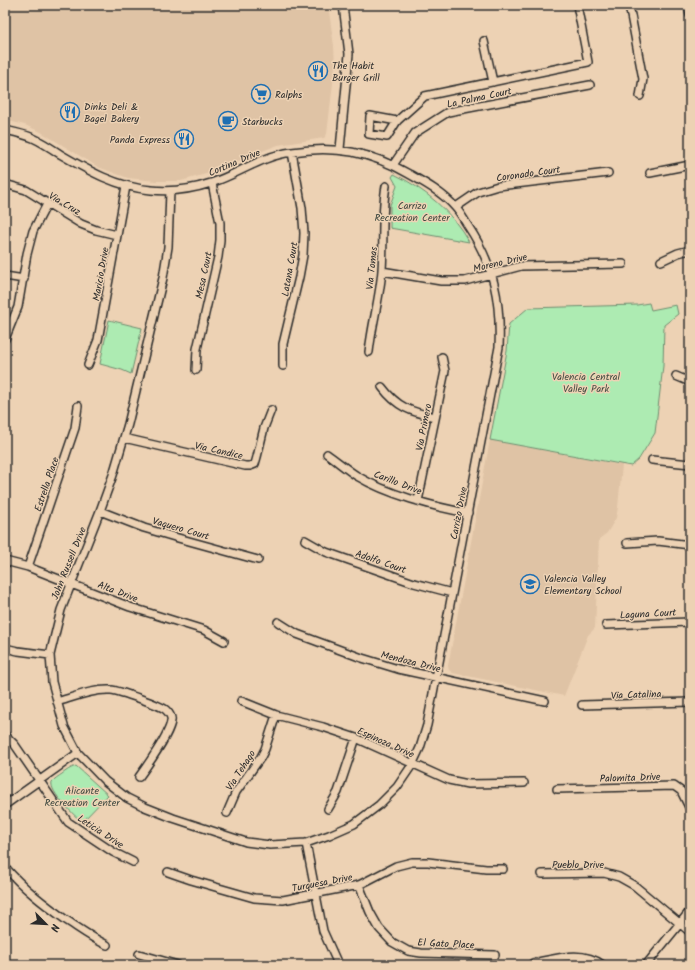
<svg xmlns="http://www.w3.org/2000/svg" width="695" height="970" viewBox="0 0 695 970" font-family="Kalam,sans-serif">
	<rect width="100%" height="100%" fill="#edd2b4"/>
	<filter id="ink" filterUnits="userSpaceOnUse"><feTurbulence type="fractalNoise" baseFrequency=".025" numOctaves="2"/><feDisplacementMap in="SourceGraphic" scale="8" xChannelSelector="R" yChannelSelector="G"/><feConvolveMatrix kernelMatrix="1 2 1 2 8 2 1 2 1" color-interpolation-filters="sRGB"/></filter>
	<g filter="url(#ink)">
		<path fill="#dfc3a5" d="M 5,5 L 328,5 L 334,46 L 335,66 L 327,134 L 324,138 L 278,145 L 252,155 L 217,171 L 181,181 L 156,181 L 128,178 L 98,167 L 41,132 L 25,125 L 5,120 Z
			M 490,440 L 622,465 L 618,507 L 616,518 L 607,533 L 599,539 L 595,628 L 588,635 L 564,696 L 453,673 L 449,670 L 448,666 Z"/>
		<path fill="#adebb2" stroke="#6c8b6e" d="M 394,174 C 425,189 452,212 469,242 L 390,228 L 390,205 L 397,186 L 392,177 Z
			M 649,303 L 651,310 L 676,305 L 678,314 L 664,325 L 663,366 L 655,433 L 639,459 L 631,466 L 490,440 L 507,351 L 509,324 L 528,308 L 637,305 Z
			M 109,320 L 142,328 L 131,374 L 122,370 L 100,364 Z
			M 76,766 L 108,795 L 82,822 C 75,816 49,792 52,782 C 54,779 59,776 62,774 C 66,771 70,768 76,766 Z"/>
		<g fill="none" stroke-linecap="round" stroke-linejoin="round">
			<g stroke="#2b2b2b" stroke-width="10">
				<path id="minor" d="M 629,5 L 643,79 L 640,96
					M 688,5 L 690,15
					M 484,41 L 493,82
					M 397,121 L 370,116 L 369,134 L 387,137 L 397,121 L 425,96 L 588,62 L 577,5
					M 5,130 C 14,132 24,134 33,138 C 42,142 51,148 60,154 C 89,171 117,187 151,190 C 171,192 193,189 211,183 C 239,174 261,156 292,152 C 335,145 371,152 409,174 C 425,183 443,193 455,207 C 460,212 464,220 468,226 C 494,265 501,301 499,347 L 427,725 L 420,748 L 412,765 L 397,787 L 379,805 L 354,824 L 329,835 L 306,843 L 270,845 L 246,842 L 173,818 L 145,807 L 127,798 L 105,781 L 78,753 L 64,726 L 52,682 L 50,655 L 61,610 L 100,511 L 113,475 L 128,424 L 163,278 L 168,247 L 170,191
					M 340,149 L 349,54 L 343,5
					M 393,165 L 415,133 L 448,112 L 590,85
					M 650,173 L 690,165
					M 5,184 L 26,190 L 81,224 L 96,230 L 117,235
					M 456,207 L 478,192 L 498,186 L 608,173
					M 661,261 L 678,253 L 690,250
					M 382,271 L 441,281 L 465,281 L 521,266 L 623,264
					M 5,276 L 24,279
					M 5,339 L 18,307 L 27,254 L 33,231 L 47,204
					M 369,352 C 372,324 380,297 382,270 C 384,242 381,214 386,186
					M 88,365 L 98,340 L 126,186
					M 283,366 L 283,344 L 299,277 L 303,255 L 304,233 L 302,208 L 292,152
					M 196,370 L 197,349 L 218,257 L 220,240 L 220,223 L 212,183
					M 676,376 L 690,382
					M 382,387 C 397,407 411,412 435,417
					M 124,438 L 245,466 L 250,466 L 255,464 L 257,457 L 264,428 L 271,410
					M 327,454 C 337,461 346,469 357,476 C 387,494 434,507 468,513
					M 652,460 L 690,464
					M 418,501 L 445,371 L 442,357
					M 100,511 L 144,528 L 178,538 L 258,560
					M 305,540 L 326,552 L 414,583 L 452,593
					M 627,543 L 658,541 L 690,545
					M 5,561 L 28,567 L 130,607 L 204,630 L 224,641
					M 28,567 L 75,428 L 78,406
					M 278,622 L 297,634 L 362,658 L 398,669 L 545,701
					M 606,625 L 690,622
					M 5,648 L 18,651 L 50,655
					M 241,701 L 276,715 L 323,727 L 356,738 L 449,780 L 468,784 L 524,783
					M 57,702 C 74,697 93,689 111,690 C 120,691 160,705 166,710 C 169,713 172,717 171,721 C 170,733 147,766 139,777
					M 582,705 L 690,702
					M 5,735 L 15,745 L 68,822 L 113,852 L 133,862
					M 557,789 L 674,786 L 681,791 L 690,809
					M 5,805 L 78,753
					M 328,809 L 338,792 L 356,738
					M 227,813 L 236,792 L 261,757 L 265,749 L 276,715
					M 306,843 L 323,931 L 337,962 L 340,965
					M 5,867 C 23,888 44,904 66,920 C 80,929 92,938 107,945
					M 168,872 L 191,880 L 254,898 L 283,900 L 359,885 L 396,866 L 412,862 L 428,862 L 486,869 L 503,869
					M 542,874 L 604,873 L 619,877 L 635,886 L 690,932
					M 359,885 L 370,912 L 379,928 L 392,942 L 408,951 L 421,953 L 495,955
					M 139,954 L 178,965
					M 533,963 C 556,959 581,949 603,965
					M 646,965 L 690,911"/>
			</g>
			<use href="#minor" stroke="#edd2b4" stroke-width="7"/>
		</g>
	</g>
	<defs>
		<g id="restaurant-ring" transform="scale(1)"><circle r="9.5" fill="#edd2b4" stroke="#1f6fb2" stroke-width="1.5"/><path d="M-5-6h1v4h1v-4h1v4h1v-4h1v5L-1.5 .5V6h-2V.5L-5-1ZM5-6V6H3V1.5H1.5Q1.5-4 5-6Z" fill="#1f6fb2"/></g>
		<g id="supermarket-ring" transform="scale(1)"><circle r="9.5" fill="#edd2b4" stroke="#1f6fb2" stroke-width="1.5"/><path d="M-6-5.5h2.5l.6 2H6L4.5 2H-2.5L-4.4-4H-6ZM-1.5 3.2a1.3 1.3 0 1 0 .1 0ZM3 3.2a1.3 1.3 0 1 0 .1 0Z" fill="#1f6fb2"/></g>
		<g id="cafe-ring" transform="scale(1)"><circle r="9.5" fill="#edd2b4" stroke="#1f6fb2" stroke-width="1.5"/><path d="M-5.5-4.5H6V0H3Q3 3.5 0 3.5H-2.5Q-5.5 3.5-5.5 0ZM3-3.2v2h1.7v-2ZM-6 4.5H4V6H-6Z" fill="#1f6fb2"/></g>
		<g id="school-ring" transform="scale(1)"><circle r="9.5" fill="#edd2b4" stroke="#1f6fb2" stroke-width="1.5"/><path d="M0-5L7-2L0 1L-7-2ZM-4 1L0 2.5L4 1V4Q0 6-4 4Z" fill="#1f6fb2"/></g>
	</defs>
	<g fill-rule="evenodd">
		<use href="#restaurant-ring" x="318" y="71"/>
		<use href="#supermarket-ring" x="261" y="94"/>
		<use href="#restaurant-ring" x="70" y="112"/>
		<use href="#cafe-ring" x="228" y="121"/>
		<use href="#restaurant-ring" x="184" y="139"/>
		<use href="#school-ring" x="530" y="584"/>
	</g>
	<g text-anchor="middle" stroke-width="3" stroke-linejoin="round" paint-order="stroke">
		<g font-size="10" fill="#2b2b2b" stroke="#edd2b4" text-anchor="start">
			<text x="332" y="69">The Habit<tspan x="332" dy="12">Burger Grill</tspan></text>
			<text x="275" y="98">Ralphs</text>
			<text x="84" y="110">Dinks Deli &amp;<tspan x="84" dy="12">Bagel Bakery</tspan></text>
			<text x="242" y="125">Starbucks</text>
			<text x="170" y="143" text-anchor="end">Panda Express</text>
			<text x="544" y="582">Valencia Valley<tspan x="544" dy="12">Elementary School</tspan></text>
		</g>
		<g font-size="10" fill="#2b2b2b" stroke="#edd2b4">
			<text transform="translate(479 97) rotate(-12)" y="4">La Palma Court</text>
			<text transform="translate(234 162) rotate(-23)" y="4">Cortina Drive</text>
			<text transform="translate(528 173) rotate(-8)" y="4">Coronado Court</text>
			<text transform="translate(65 203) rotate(31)" y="4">Via Cruz</text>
			<text transform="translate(500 262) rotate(-13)" y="4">Moreno Drive</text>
			<text transform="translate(371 268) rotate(-84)" y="4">Via Tomas</text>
			<text transform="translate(289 269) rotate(-80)" y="4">Latana Court</text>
			<text transform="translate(100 274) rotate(-80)" y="4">Maricio Drive</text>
			<text transform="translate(203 275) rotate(-78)" y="4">Mesa Court</text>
			<text transform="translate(423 427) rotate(-79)" y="4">Via Primero</text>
			<text transform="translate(219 450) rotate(13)" y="4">Via Candice</text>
			<text transform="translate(398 482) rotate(21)" y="4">Carillo Drive</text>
			<text transform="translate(46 484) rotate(-71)" y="4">Estrella Place</text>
			<text transform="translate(458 513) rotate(-79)" y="4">Carrizo Drive</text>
			<text transform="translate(181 528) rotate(16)" y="4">Vaquero Court</text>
			<text transform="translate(381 561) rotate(19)" y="4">Adolfo Court</text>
			<text transform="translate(68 563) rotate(-68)" y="4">John Russell Drive</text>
			<text transform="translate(118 591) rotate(21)" y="4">Alta Drive</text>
			<text transform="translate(648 613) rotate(-3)" y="4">Laguna Court</text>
			<text transform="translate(411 661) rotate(14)" y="4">Mendoza Drive</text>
			<text transform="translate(636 694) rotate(-2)" y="4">Via Catalina</text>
			<text transform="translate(386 742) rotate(24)" y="4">Espinoza Drive</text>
			<text transform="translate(240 770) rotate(-57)" y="4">Via Tehago</text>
			<text transform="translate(630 777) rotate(-2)" y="4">Palomita Drive</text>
			<text transform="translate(101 831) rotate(33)" y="4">Leticia Drive</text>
			<text x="578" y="868">Pueblo Drive</text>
			<text transform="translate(322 882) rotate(-11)" y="4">Turquesa Drive</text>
			<text transform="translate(446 943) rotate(3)" y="4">El Gato Place</text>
		</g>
		<g font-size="10" fill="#3e483f" stroke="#edd2b4">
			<text x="412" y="209">Carrizo<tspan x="412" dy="12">Recreation Center</tspan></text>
			<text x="586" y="380">Valencia Central<tspan x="586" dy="12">Valley Park</tspan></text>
			<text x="82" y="794">Alicante<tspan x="82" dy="12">Recreation Center</tspan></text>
		</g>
	</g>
	<rect width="695" height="970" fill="none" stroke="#edd2b4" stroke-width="20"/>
	<rect x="10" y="10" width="675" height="950" fill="none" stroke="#2b2b2b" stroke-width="1.5" filter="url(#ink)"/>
	<g transform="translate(46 924) rotate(114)" stroke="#edd2b4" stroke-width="3" paint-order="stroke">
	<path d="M0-3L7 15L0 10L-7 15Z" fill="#2b2b2b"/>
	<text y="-6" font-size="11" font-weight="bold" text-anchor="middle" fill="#2b2b2b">N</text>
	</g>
</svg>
